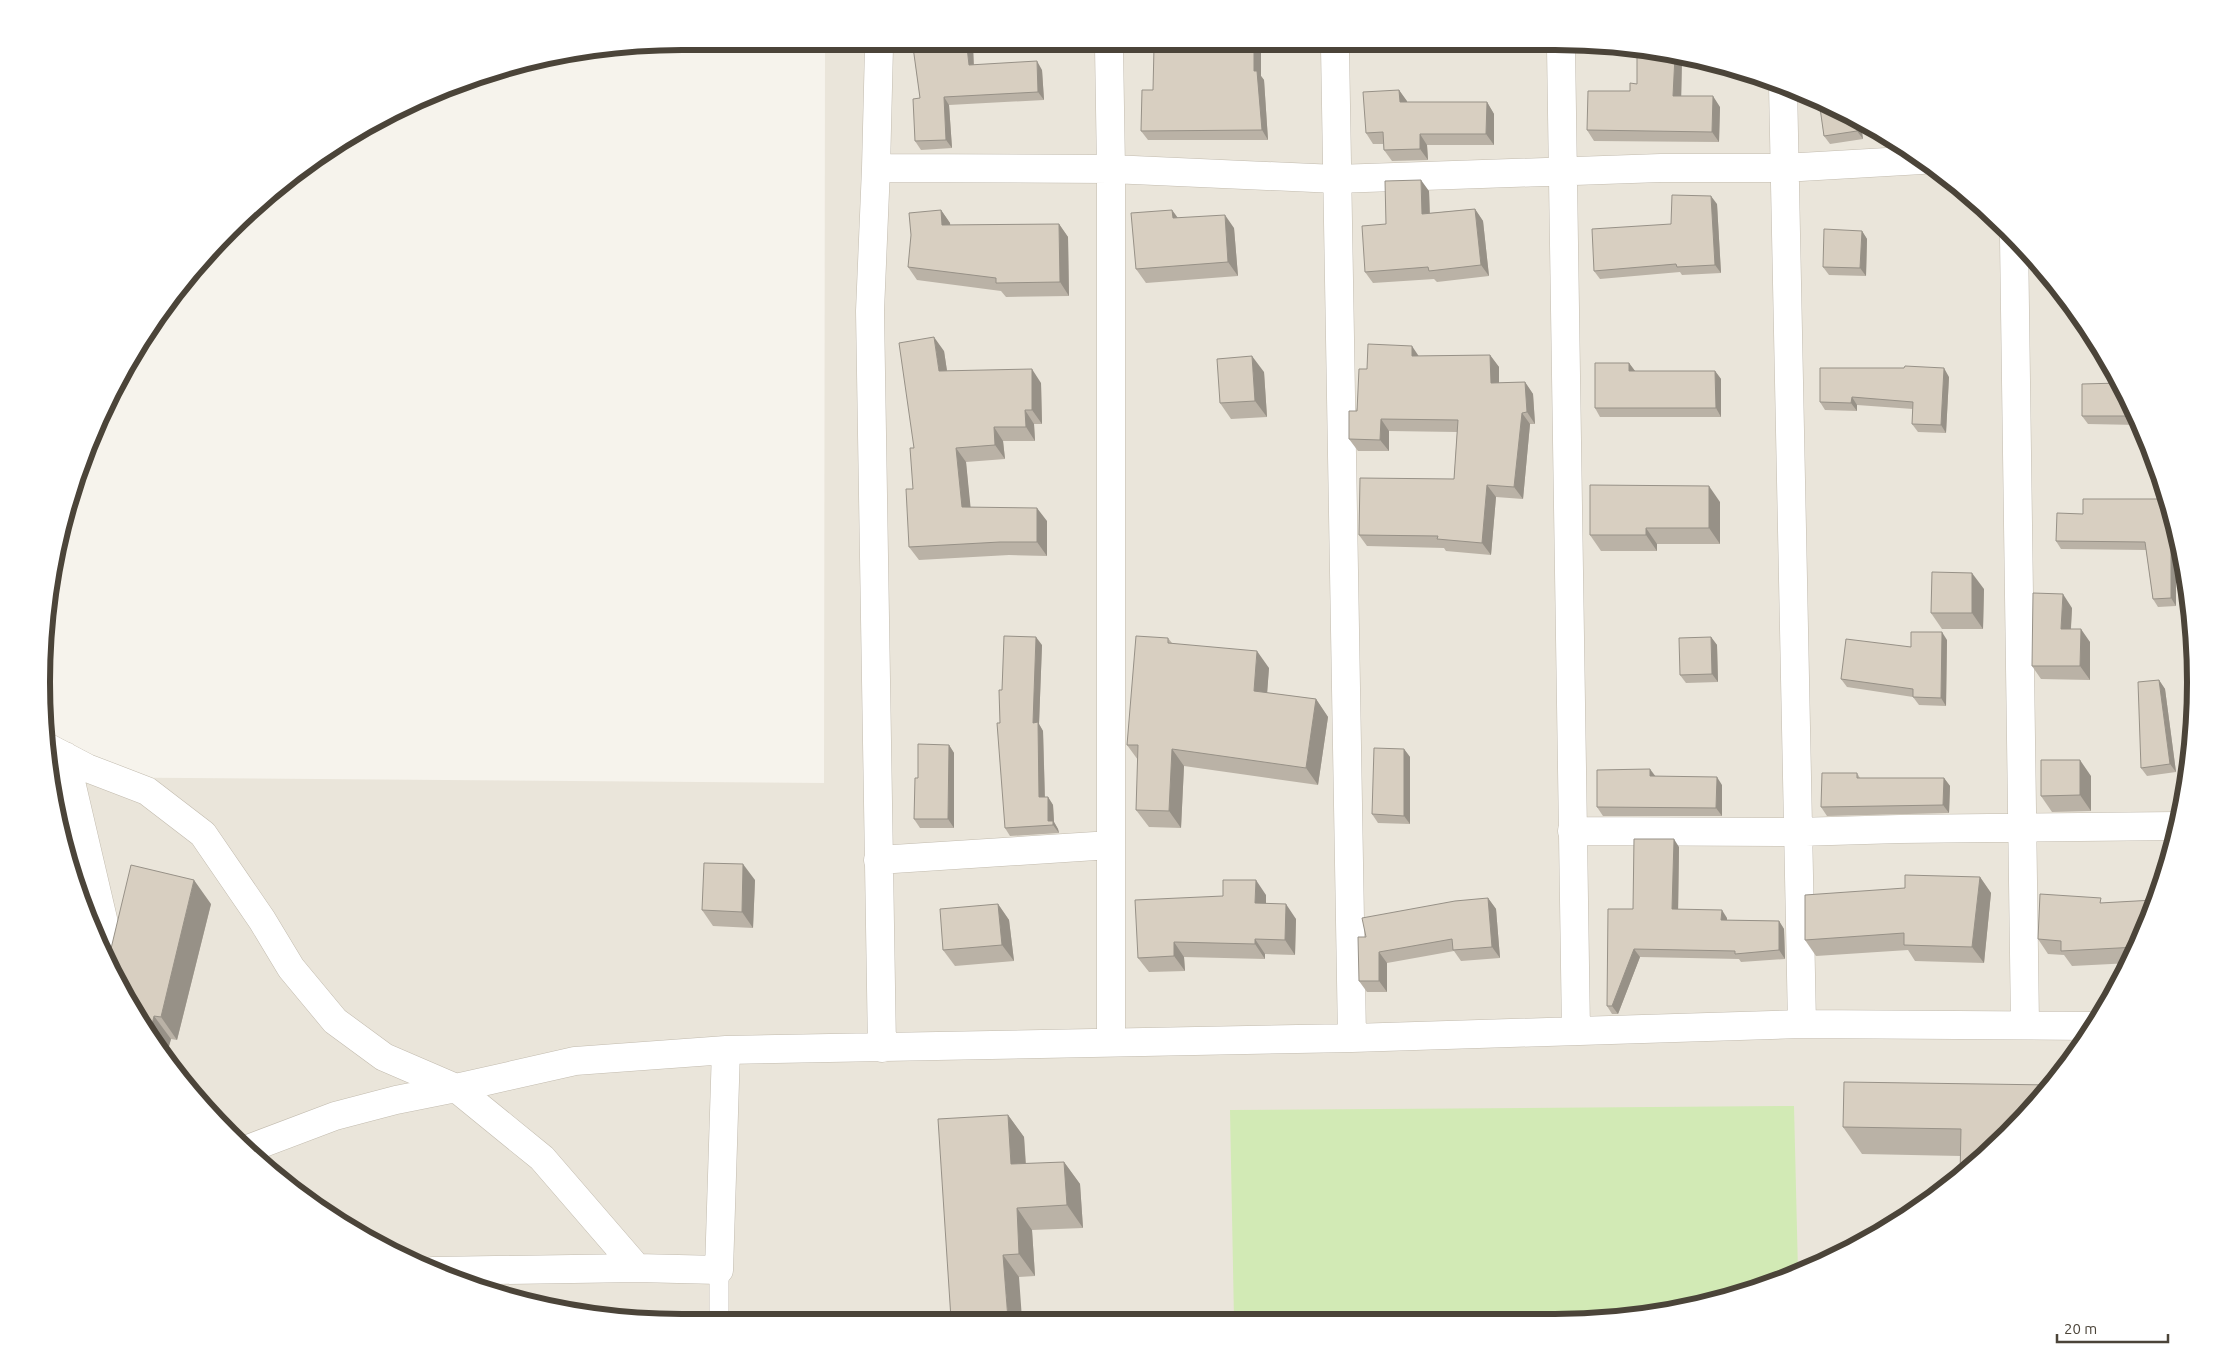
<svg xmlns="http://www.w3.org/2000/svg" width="2237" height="1364" viewBox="0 0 2237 1364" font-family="Ubuntu,sans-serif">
	<rect width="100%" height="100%" fill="#f6f3ec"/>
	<path fill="#eae5da" d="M 825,47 L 1638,47 L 1800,90 L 1945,173 L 2037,259 L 2110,361 L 2162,476 L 2190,598 L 2194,724 L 2174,848 L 2130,965 L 2064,1072 L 1978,1164 L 1875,1237 L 1761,1289 L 1597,1321 L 599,1317 L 437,1274 L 292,1191 L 229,1135 L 149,1038 L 75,888 L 49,777 L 824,783 Z"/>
	<path fill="#d2eab5" d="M 1794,1106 L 1798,1272 L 1761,1289 L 1597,1321 L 1234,1320 L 1230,1110 Z"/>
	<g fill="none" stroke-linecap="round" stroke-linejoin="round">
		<g stroke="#c2bbae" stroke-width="20">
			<path id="service" d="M 719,1318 L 719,1270"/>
		</g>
		<g stroke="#c2bbae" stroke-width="29">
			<path id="minor" d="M 879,47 L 876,168 L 870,311 L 882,1048
				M 1109,47 L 1111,169 L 1111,1042
				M 1335,47 L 1352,1038
				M 1561,47 L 1576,1031
				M 1783,85 L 1802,1024
				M 876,168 L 1111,169 L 1336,179 L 1661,168 L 1783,168 L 1922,160
				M 2014,238 L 2025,1025
				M 45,746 L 87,768 L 147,791 L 203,834 L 262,920 L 291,968 L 335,1021 L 384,1057 L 456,1088 L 542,1158 L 637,1268
				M 65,756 L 114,966
				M 1572,831 L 1797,832 L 1900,829 L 2177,826
				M 878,860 L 1111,845
				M 245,1150 L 335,1116 L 396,1100 L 456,1088 L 575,1061 L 726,1050 L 1352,1038 L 1802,1024 L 2092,1026
				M 433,1271 L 637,1268 L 719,1270 L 726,1050"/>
		</g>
		<use href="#service" stroke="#fff" stroke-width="19"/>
		<use href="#minor" stroke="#fff" stroke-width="28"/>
	</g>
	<path fill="#bab2a6" d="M 913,47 L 973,47 L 974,65 L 1042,70 L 1044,100 L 949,105 L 952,148 L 921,150 L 915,141 L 920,98 Z
		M 1682,58 L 1681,96 L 1720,107 L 1719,142 L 1594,141 L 1587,130 L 1637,84 Z
		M 1261,76 L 1264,80 L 1268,140 L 1148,140 L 1141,131 L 1153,90 Z
		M 1399,90 L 1407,102 L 1487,102 L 1494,114 L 1494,145 L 1427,145 L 1428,160 L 1392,161 L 1384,150 L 1383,144 L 1373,144 L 1366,133 Z
		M 1819,101 L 1861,125 L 1863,139 L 1830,144 L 1824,136 Z
		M 1429,191 L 1430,213 L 1475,209 L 1483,221 L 1489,276 L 1437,282 L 1434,279 L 1373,283 L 1365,272 L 1386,224 Z
		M 1717,204 L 1721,273 L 1682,275 L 1680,272 L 1600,279 L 1594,271 L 1671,224 Z
		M 941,210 L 950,223 L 950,225 L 1059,224 L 1068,237 L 1069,296 L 1006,297 L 1001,291 L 917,280 L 908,267 Z
		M 1172,210 L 1178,218 L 1234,228 L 1238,276 L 1146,283 L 1136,269 Z
		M 1862,231 L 1867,239 L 1866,276 L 1829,275 L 1823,267 Z
		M 944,351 L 947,371 L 1041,383 L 1042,424 L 1034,424 L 1035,441 L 1003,441 L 1005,459 L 966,462 L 970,507 L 1047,521 L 1047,556 L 1009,555 L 919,560 L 909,547 L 913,489 L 914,448 Z
		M 1490,355 L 1499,367 L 1499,383 L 1525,382 L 1533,394 L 1535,424 L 1530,424 L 1523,499 L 1496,497 L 1491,555 L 1446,551 L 1444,548 L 1367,546 L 1359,535 L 1454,479 L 1457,432 L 1389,431 L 1389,451 L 1358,451 L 1349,439 L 1367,369 L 1419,356 Z
		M 1629,363 L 1635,371 L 1715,371 L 1721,379 L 1721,417 L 1600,417 L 1595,408 Z
		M 1264,372 L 1267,417 L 1231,419 L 1220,403 Z
		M 1949,377 L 1946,433 L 1918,432 L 1912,424 L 1913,409 L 1857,405 L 1857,411 L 1825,410 L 1820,402 Z
		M 2120,383 L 2138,425 L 2088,424 L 2082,416 Z
		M 2167,499 L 2176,606 L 2158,607 L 2153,599 L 2146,550 L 2061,549 L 2056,541 Z
		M 1720,502 L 1720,544 L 1657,544 L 1657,551 L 1601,551 L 1590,535 Z
		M 1984,589 L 1983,629 L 1942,629 L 1931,613 Z
		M 2072,608 L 2071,629 L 2090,642 L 2090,680 L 2041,679 L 2032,666 Z
		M 1711,637 L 1717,645 L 1718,682 L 1686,683 L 1680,675 Z
		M 1168,638 L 1172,643 L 1269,668 L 1267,693 L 1316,699 L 1328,717 L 1318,785 L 1184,766 L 1181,828 L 1149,827 L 1136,810 L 1138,760 L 1127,745 Z
		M 1947,640 L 1946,706 L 1919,705 L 1913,697 L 1847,687 L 1841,679 L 1911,647 Z
		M 1042,645 L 1039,724 L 1043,731 L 1045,797 L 1048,797 L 1053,805 L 1054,822 L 1058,829 L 1059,833 L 1010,836 L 1005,828 L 1002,690 Z
		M 2159,680 L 2165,689 L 2176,772 L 2147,776 L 2141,768 Z
		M 949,745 L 954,753 L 954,828 L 920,828 L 914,819 L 918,778 Z
		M 1404,749 L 1410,757 L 1410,824 L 1378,823 L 1372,814 Z
		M 1857,773 L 1860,778 L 1944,778 L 1950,786 L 1949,813 L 1827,816 L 1821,807 Z
		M 2091,776 L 2091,811 L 2052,812 L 2041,796 Z
		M 1722,785 L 1722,816 L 1603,816 L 1597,807 Z
		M 1679,847 L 1678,909 L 1727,918 L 1727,920 L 1779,921 L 1784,929 L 1785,959 L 1741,962 L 1739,959 L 1640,957 L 1618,1014 L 1612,1014 L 1607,1006 L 1633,909 Z
		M 1980,877 L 1991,893 L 1984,963 L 1915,961 L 1908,950 L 1816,956 L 1805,940 L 1905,888 Z
		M 755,880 L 753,928 L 713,926 L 702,910 Z
		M 1266,895 L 1266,903 L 1296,919 L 1295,955 L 1265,954 L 1265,959 L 1184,957 L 1185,971 L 1149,972 L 1138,958 L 1223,896 Z
		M 1488,898 L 1496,909 L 1500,958 L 1461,961 L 1454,951 L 1387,963 L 1387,992 L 1367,992 L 1359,981 L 1366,937 Z
		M 2154,900 L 2131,963 L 2072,966 L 2064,955 L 2048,954 L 2038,939 L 2104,903 Z
		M 211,904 L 177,1040 L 171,1039 L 166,1057 L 165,1057 L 149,1038 L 109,957 Z
		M 998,904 L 1009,920 L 1014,961 L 955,966 L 943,950 Z
		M 2051,1085 L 1961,1156 L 1862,1154 L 1843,1127 Z
		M 1008,1115 L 1024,1137 L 1026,1164 L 1064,1162 L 1080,1184 L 1083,1228 L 1032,1230 L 1035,1276 L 1019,1277 L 951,1319 Z"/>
	<path fill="#979187" d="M 967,47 L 973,47 L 974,73 L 969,65 Z
		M 1254,47 L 1261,47 L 1261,76 L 1264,80 L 1268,140 L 1262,130 L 1254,71 Z
		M 1675,56 L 1682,58 L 1681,107 L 1673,96 Z
		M 1037,61 L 1042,70 L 1044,100 L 1038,92 Z
		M 1399,90 L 1407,101 L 1408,113 L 1400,102 Z
		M 1713,96 L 1720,107 L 1719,142 L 1712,132 Z
		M 944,97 L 949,105 L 952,148 L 946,140 Z
		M 1487,102 L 1494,114 L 1494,145 L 1486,134 Z
		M 1856,122 L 1861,125 L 1863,139 L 1857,131 Z
		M 1420,134 L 1427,145 L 1428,160 L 1420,149 Z
		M 1421,180 L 1429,191 L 1430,225 L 1422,214 Z
		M 1711,196 L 1717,204 L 1721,273 L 1715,265 Z
		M 1475,209 L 1483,221 L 1489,276 L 1481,265 Z
		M 941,210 L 950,223 L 952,239 L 942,225 Z
		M 1172,210 L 1182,224 L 1173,218 Z
		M 1225,215 L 1234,228 L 1238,276 L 1228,262 Z
		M 1059,224 L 1068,237 L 1069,296 L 1060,282 Z
		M 1862,231 L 1867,239 L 1866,276 L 1860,268 Z
		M 934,337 L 944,351 L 949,384 L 939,371 Z
		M 1412,346 L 1420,358 L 1412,356 Z
		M 1490,355 L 1499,367 L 1499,395 L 1491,383 Z
		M 1252,356 L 1264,372 L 1267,417 L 1255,401 Z
		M 1629,363 L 1635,371 L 1629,371 Z
		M 1944,368 L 1949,377 L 1946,433 L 1941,425 Z
		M 1032,369 L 1041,383 L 1042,424 L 1032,410 Z
		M 1715,371 L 1721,379 L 1721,417 L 1716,408 Z
		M 1525,382 L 1533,394 L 1535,424 L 1527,412 Z
		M 1852,397 L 1857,405 L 1857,411 L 1851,403 Z
		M 1025,410 L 1034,424 L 1035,441 L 1026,427 Z
		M 1522,413 L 1530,424 L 1523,499 L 1514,487 Z
		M 1381,419 L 1389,431 L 1389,451 L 1380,440 Z
		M 994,427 L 1003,441 L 1005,459 L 995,445 Z
		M 956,448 L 966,462 L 972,521 L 962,507 Z
		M 1487,485 L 1496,497 L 1491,555 L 1482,543 Z
		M 1709,486 L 1720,502 L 1720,544 L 1709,528 Z
		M 1037,508 L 1047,521 L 1047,556 L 1037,542 Z
		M 2171,515 L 2176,539 L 2176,606 L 2171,598 Z
		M 1646,528 L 1657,544 L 1657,551 L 1646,535 Z
		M 1972,573 L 1984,589 L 1983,629 L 1972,613 Z
		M 2063,594 L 2072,608 L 2070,642 L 2061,629 Z
		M 2081,629 L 2090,642 L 2090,680 L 2080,666 Z
		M 1942,632 L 1947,640 L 1946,706 L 1941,698 Z
		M 1036,637 L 1042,645 L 1039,724 L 1043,731 L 1045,805 L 1039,797 L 1033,723 Z
		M 1711,637 L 1717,645 L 1718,682 L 1712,674 Z
		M 1257,651 L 1269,668 L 1266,708 L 1254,691 Z
		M 2159,680 L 2165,689 L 2176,772 L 2170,764 Z
		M 1316,699 L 1328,717 L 1318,785 L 1306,768 Z
		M 949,745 L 954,753 L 954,828 L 948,819 Z
		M 1172,749 L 1184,766 L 1181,828 L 1169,811 Z
		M 1404,749 L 1410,757 L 1410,824 L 1404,816 Z
		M 2080,760 L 2091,776 L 2091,811 L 2080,795 Z
		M 1650,769 L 1656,777 L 1650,776 Z
		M 1717,777 L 1722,785 L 1722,816 L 1716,808 Z
		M 1944,778 L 1950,786 L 1949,813 L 1943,805 Z
		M 1048,797 L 1053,805 L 1054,822 L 1058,829 L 1059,833 L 1053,825 L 1048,821 Z
		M 1674,839 L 1679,847 L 1678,917 L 1672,909 Z
		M 743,864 L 755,880 L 753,928 L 742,912 Z
		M 1980,877 L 1991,893 L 1984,963 L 1972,947 Z
		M 194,880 L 211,904 L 177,1040 L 161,1017 Z
		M 1256,880 L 1266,895 L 1266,918 L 1255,903 Z
		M 1488,898 L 1496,909 L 1500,958 L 1492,947 Z
		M 998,904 L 1009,920 L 1014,961 L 1002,945 Z
		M 1286,904 L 1296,919 L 1295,955 L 1285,940 Z
		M 1722,910 L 1727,918 L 1727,928 L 1721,920 Z
		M 1779,921 L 1784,929 L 1785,959 L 1779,950 Z
		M 1255,939 L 1265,954 L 1265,959 L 1255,944 Z
		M 1174,942 L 1184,957 L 1185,971 L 1174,956 Z
		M 1634,949 L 1640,957 L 1618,1014 L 1612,1006 Z
		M 1379,952 L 1387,963 L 1387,992 L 1379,981 Z
		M 154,1016 L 171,1039 L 166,1057 L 150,1034 Z
		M 1008,1115 L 1024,1137 L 1027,1187 L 1011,1164 Z
		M 1064,1162 L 1080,1184 L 1083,1228 L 1067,1205 Z
		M 1017,1208 L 1032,1230 L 1035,1276 L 1019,1254 Z
		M 1003,1255 L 1019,1277 L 1022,1319 L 1008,1319 Z"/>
	<path fill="#d8cfc1" stroke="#979187" d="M 913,47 L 967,47 L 969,65 L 1037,61 L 1038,92 L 944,97 L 946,140 L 915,141 L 913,99 L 920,98 Z
		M 1154,47 L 1254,47 L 1254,71 L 1257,71 L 1262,130 L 1141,131 L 1142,90 L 1153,90 Z
		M 1637,47 L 1675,56 L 1673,96 L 1713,96 L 1712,132 L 1587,130 L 1588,91 L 1630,91 L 1630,83 L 1637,84 Z
		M 1399,90 L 1400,102 L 1487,102 L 1486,134 L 1420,134 L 1420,149 L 1384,150 L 1383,132 L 1366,133 L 1363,92 Z
		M 1819,101 L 1856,122 L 1857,131 L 1824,136 Z
		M 1421,180 L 1422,214 L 1475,209 L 1481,265 L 1429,271 L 1428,267 L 1365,272 L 1362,226 L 1386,224 L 1385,181 Z
		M 1672,195 L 1711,196 L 1715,265 L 1677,267 L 1676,264 L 1594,271 L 1592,229 L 1671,224 Z
		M 941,210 L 942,225 L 1059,224 L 1060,282 L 996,283 L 996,278 L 908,267 L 911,235 L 909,213 Z
		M 1172,210 L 1173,218 L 1225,215 L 1228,262 L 1136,269 L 1131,213 Z
		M 1824,229 L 1862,231 L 1860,268 L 1823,267 Z
		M 934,337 L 939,371 L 1032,369 L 1032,410 L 1025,410 L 1026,427 L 994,427 L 995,445 L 956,448 L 962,507 L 1037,508 L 1037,542 L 1000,542 L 909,547 L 906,489 L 913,489 L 910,448 L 914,448 L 899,343 Z
		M 1368,344 L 1412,346 L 1412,356 L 1490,355 L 1491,383 L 1525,382 L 1527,412 L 1522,413 L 1514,487 L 1487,485 L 1482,543 L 1437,539 L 1438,536 L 1359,535 L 1360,478 L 1454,479 L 1458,420 L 1381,419 L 1380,440 L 1349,439 L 1349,411 L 1357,411 L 1359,369 L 1367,369 Z
		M 1252,356 L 1255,401 L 1220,403 L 1217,359 Z
		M 1595,363 L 1629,363 L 1629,371 L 1715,371 L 1716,408 L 1595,408 Z
		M 1905,366 L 1944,368 L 1941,425 L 1912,424 L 1913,402 L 1852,397 L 1851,403 L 1820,402 L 1820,368 L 1904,368 Z
		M 2120,383 L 2135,416 L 2082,416 L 2082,384 Z
		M 1590,485 L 1709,486 L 1709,528 L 1646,528 L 1646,535 L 1590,535 Z
		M 2083,499 L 2167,499 L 2171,515 L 2171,598 L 2153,599 L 2145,542 L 2056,541 L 2057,513 L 2083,514 Z
		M 1932,572 L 1972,573 L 1972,613 L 1931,613 Z
		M 2033,593 L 2063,594 L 2061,629 L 2081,629 L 2080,666 L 2032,666 Z
		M 1911,632 L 1942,632 L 1941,698 L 1913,697 L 1913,689 L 1841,679 L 1846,639 L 1911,647 Z
		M 1004,636 L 1036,637 L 1033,723 L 1038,722 L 1039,797 L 1048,797 L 1048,821 L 1053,821 L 1053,825 L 1005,828 L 997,723 L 1000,723 L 999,690 L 1002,690 Z
		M 1136,636 L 1168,638 L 1168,643 L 1257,651 L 1254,691 L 1316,699 L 1306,768 L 1172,749 L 1169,811 L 1136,810 L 1138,745 L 1127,745 Z
		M 1711,637 L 1712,674 L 1680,675 L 1679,638 Z
		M 2159,680 L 2170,764 L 2141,768 L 2138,682 Z
		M 918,744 L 949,745 L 948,819 L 914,819 L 915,778 L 918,778 Z
		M 1374,748 L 1404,749 L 1404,816 L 1372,814 Z
		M 2041,760 L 2080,760 L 2080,795 L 2041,796 Z
		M 1650,769 L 1650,776 L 1717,777 L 1716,808 L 1597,807 L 1597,770 Z
		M 1822,773 L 1857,773 L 1857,778 L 1944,778 L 1943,805 L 1821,807 Z
		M 1634,839 L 1674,839 L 1672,909 L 1722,910 L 1721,920 L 1779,921 L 1779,950 L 1735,954 L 1735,951 L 1634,949 L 1612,1006 L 1607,1006 L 1608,909 L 1633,909 Z
		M 704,863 L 743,864 L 742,912 L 702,910 Z
		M 131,865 L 194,880 L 161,1017 L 154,1016 L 150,1034 L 147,1033 L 109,957 Z
		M 1905,875 L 1980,877 L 1972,947 L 1904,945 L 1904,933 L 1805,940 L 1805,895 L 1905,888 Z
		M 1223,880 L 1256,880 L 1255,903 L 1286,904 L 1285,940 L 1255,939 L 1255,944 L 1174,942 L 1174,956 L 1138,958 L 1135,900 L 1223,896 Z
		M 2040,894 L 2101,898 L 2100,903 L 2154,900 L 2137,947 L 2061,951 L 2061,941 L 2038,939 Z
		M 1488,898 L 1492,947 L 1453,950 L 1452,939 L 1379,952 L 1379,981 L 1359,981 L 1358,937 L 1366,937 L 1362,918 L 1455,901 Z
		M 998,904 L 1002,945 L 943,950 L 940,909 Z
		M 1844,1082 L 2051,1085 L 1978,1164 L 1960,1176 L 1961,1129 L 1843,1127 Z
		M 1008,1115 L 1011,1164 L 1064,1162 L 1067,1205 L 1017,1208 L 1019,1254 L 1003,1255 L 1008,1319 L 951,1319 L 938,1119 Z"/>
	<path d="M0 0H2237V1364H0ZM682 50H1555A632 632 0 0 1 2187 682V682A632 632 0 0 1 1555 1314H682A632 632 0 0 1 50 682V682A632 632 0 0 1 682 50Z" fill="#fff" fill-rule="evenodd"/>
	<path fill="none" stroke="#4b4439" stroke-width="6" d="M682 50H1555A632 632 0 0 1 2187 682V682A632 632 0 0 1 1555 1314H682A632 632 0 0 1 50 682V682A632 632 0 0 1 682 50Z"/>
	<path d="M2057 1334v8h111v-8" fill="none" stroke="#4b4439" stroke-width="2.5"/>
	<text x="2064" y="1334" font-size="15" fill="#4b4439" stroke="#ffffff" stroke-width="4" paint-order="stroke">20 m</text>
</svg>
